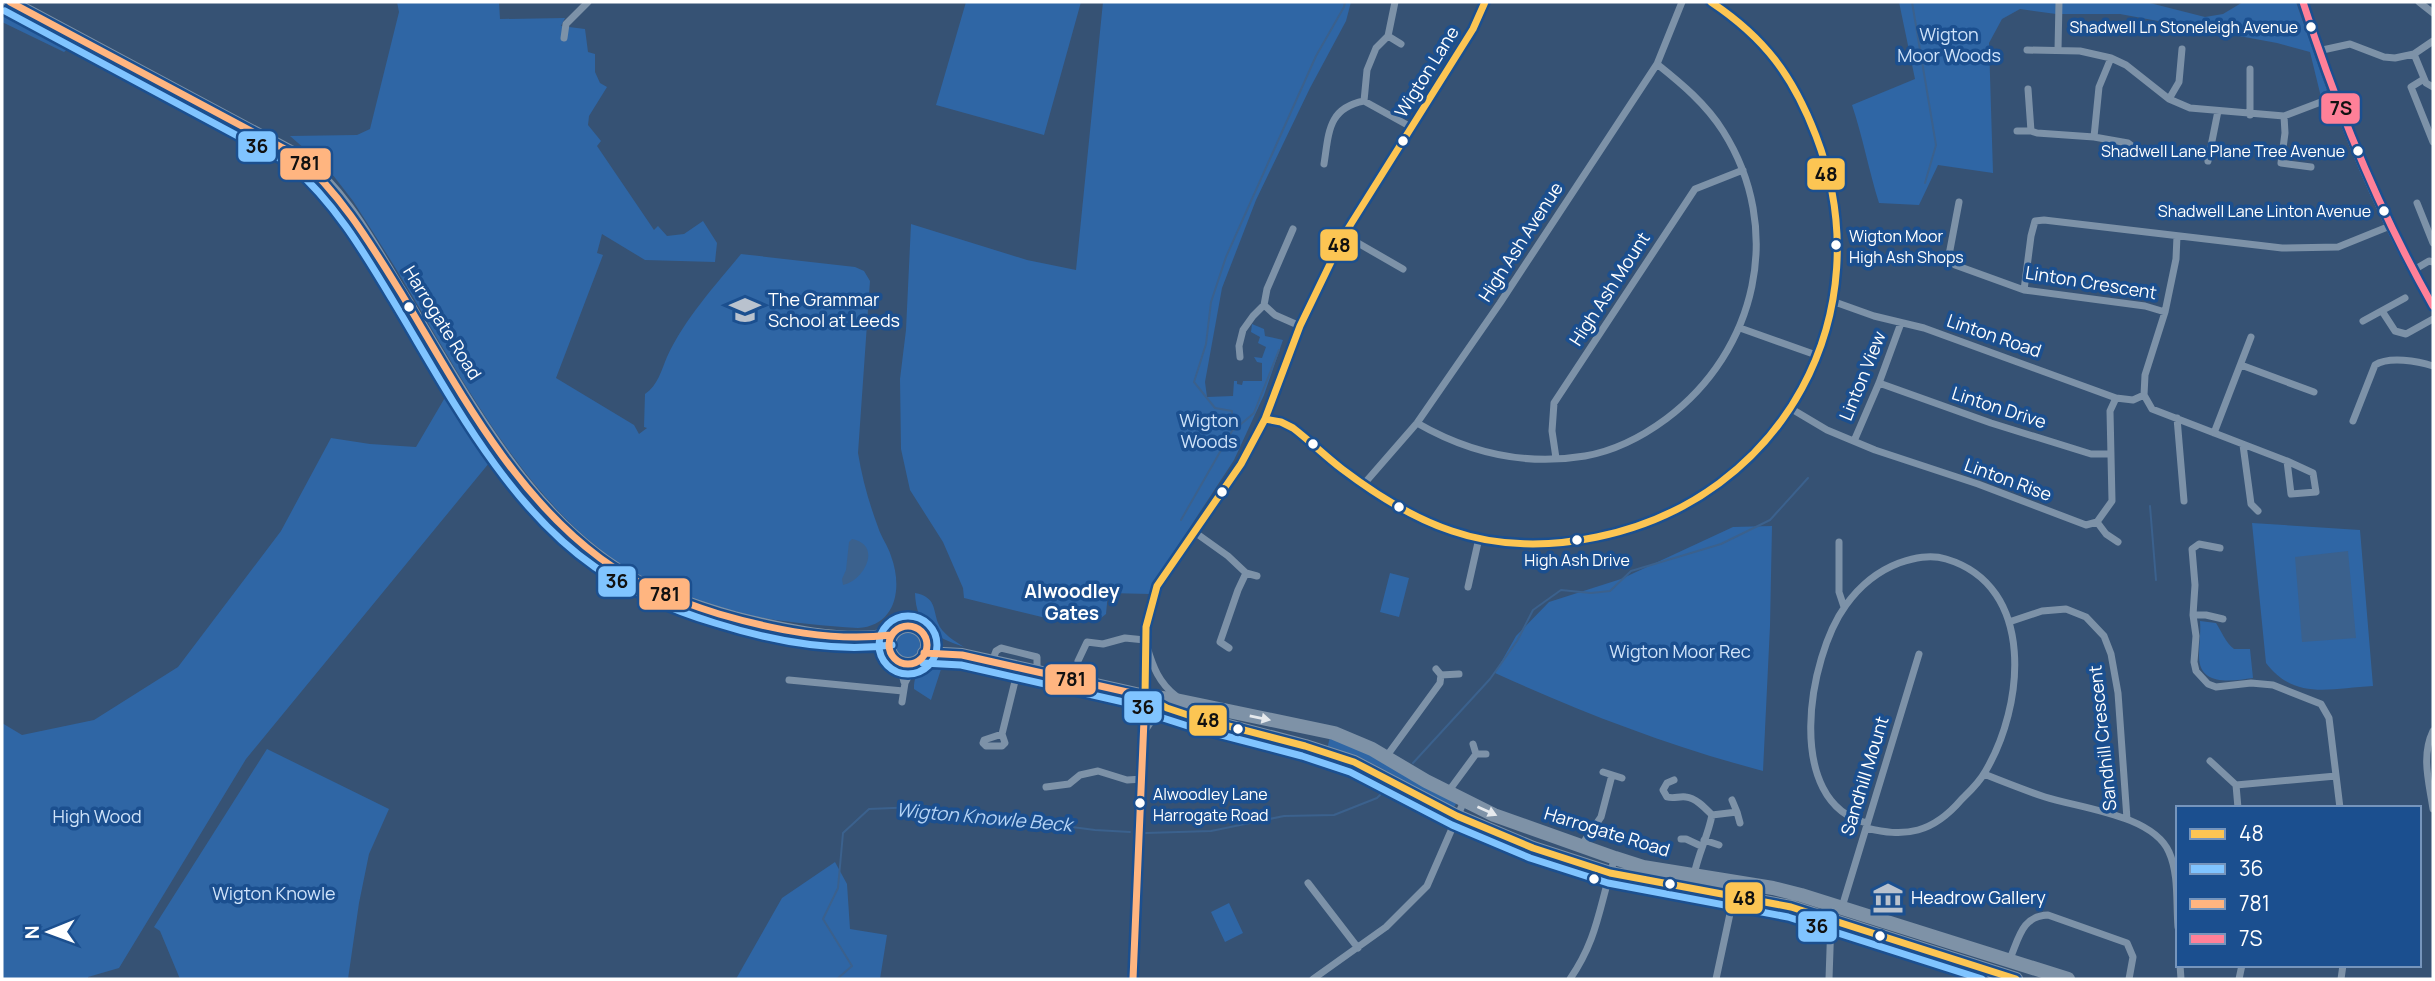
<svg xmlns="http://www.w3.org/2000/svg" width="2435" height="981" viewBox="0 0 2435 981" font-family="Manrope,sans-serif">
	<rect width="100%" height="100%" fill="#365274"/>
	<path fill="#2f66a5" d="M 397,2 L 499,2 L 500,19 L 565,18 L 561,26 L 585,29 L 588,52 L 595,54 L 595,72 L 600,83 L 607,87 L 589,116 L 588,125 L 601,141 L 597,146 L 654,230 L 658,226 L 667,236 L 684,234 L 703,221 L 717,243 L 715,262 L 645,260 L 602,234 L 597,253 L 603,255 L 556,378 L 634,425 L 639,434 L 647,428 L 644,427 L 645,394 C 658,385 661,371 667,357 C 685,318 715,286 741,254 L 855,267 L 864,271 L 870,281 L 858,453 C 862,478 869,503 878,527 C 881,537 888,546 891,556 C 903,588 896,626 858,628 C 800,624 748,619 692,600 C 564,557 493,432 428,323 C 404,281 379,241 353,201 L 329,170 L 290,136 L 357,135 L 370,129 L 399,12 Z
		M 966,2 L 1081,2 L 1044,135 L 936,105 Z
		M 1103,2 L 1351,2 L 1346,21 L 1310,88 L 1256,200 L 1222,288 L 1205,382 L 1207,397 L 1233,396 L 1234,381 L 1237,381 L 1237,384 L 1242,385 L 1243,381 L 1262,381 L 1262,363 L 1257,362 L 1254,357 L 1262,358 L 1266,347 L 1258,343 L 1260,337 L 1251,332 L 1252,324 L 1264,329 L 1265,336 L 1283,340 L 1264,395 L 1234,460 L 1158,576 L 1150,594 L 1108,593 L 1106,614 L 1096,622 L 1046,618 L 964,598 L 963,588 L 943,542 L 910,490 L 901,449 L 900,379 L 906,330 L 911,224 L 1027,260 L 1076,270 Z
		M 1899,2 L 2146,2 L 2205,17 L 2223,14 L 2243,2 L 2296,2 L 2327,90 L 2321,97 L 2310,52 L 2277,43 L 2120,14 L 2056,14 L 2020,9 L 2002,19 L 1989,43 L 1993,173 L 1938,165 L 1919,205 L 1879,203 C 1869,171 1863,138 1852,105 L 1915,79 Z
		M 2,5 L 74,43 L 64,52 L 2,22 Z
		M 450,389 L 494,457 L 246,759 L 119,968 L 88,977 L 88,979 L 2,979 L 2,723 L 22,735 L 94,720 L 178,667 L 281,531 L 331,438 L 370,444 L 416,447 Z
		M 2252,523 L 2360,530 L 2373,686 C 2331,688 2295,701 2266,663 Z
		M 1772,526 L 1770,626 L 1763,771 C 1669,746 1583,713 1495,673 L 1516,636 L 1549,602 L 1621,579 L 1733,527 Z
		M 1390,573 L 1409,578 L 1399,617 L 1380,612 Z
		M 915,593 C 936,597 933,609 938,623 C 942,634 955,641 964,647 C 935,637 916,627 915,593 Z
		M 2200,621 L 2216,623 C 2222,632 2225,642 2234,649 L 2250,649 L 2253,678 C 2232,681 2199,687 2199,656 C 2199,644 2201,633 2200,621 Z
		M894 645a13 13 0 1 1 26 0a13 13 0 1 1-26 0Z
		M 944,660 L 931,700 L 914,689 C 914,669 925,661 944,660 Z
		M 1330,737 L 1356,746 L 1456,803 L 1455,806 L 1452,808 L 1327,749 Z
		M 267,749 L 389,809 L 369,854 L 359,903 L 348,979 L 180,979 L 160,931 L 154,927 Z
		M 835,862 L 847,884 L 850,929 L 887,935 L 880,979 L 736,979 L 782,898 Z
		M 1229,903 L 1243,933 L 1225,942 L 1211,912 Z"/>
	<path fill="#3b618d" d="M 852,539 C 883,545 864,581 843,585 L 842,579 L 846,570 L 849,542 Z
		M 2348,551 L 2356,638 L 2302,642 L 2295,557 Z"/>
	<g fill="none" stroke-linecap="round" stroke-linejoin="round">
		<path stroke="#3b618d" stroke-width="2" d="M 1912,2 L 1936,145 L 1925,183
			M 1234,430 L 1254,413 L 1279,350
			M 2150,506 L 2156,580
			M 1181,520 L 1232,431 L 1232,411 L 1215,408 L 1194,382 L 1206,344 L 1211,302 L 1226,257 L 1316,56 L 1344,7 L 1345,2
			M 1413,763 L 1490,679 L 1517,641 L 1533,610 L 1561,590 L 1591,593 L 1610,591 L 1631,571 L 1721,544 L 1770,520 L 1808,478
			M 1146,833 L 1211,831 L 1284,816 L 1334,815 L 1377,798 L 1389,786
			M 837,979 L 852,966 L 823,919 L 838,888 L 843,833 L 869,809 L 917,807 L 1095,830 L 1130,832"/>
		<path stroke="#7d92a8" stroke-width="7" d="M 2419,2 L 2433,13
			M 1388,36 L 1401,44
			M 564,38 L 566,24 L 588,2
			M 2027,50 L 2080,51 L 2111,58 L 2126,65 L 2169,99 L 2190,108 L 2284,116 L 2334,97
			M 2058,50 L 2059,2
			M 2318,51 L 2350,44 L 2384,57 L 2395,58 L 2414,54 L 2433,41
			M 2414,54 L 2426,83 L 2433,87
			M 2250,69 L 2250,115
			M 2424,79 L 2411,87 L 2433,142
			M 2028,89 L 2031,131 L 2037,133 L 2094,137 L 2099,87 L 2111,58
			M 2169,99 L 2179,82 L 2182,49
			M 1364,101 L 1367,70 L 1376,48 L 1388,36 L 1395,2
			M 2284,116 L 2285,133 L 2281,163 L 2311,167
			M 2017,131 L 2031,131
			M 2094,137 L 2128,143 L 2136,149
			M 2208,161 L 2218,111
			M 1324,164 C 1329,132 1328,108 1364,101 L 1411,127
			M 1959,202 L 1949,255 L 1955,265 L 2024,290 L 2145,306 L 2165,312
			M 2417,203 L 2433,243
			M 1344,235 L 1403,269
			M 2412,271 L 2429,261 L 2433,262
			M 2024,290 L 2031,236 L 2035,221 L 2044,220 L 2282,248 L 2338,247 L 2390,226
			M 1832,301 L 1874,316 L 1924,328 L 2116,398 L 2133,400 L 2144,395
			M 1264,305 L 1275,315 L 1300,326
			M 2382,311 L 2395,331 L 2406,334 L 2433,319
			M 2363,321 L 2405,298
			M 1740,328 L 1819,356
			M 1240,357 L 1239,346 L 1243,330 L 1253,316 L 1264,305 L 1267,289 L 1293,229
			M 2241,365 L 2314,392
			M 1879,383 L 1991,423 L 2091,454 L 2111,454
			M 2144,395 L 2145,375 L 2165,312 L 2176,259 L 2177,236
			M 2144,395 L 2152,409 L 2287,461
			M 1790,408 L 1827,430 L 1875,450 L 1978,484 L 2086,525 L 2097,522 L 2112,501 L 2110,411 L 2116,398
			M 2177,418 L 2184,501
			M 1265,419 C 1271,420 1280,421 1286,424 C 1305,435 1323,453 1340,467 C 1397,511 1455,544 1530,544 C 1608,544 1676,521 1737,471 C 1762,450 1784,420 1799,391 C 1806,379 1815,366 1819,353 C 1858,250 1833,130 1765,46 C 1751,29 1729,14 1711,2
			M 2353,421 L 2375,365 C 2389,356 2418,361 2433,366
			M 1417,423 C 1469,453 1525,466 1585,456 C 1614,451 1643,436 1666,419 C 1757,351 1785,229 1723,131 C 1706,104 1682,84 1657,64
			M 2214,433 L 2251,337
			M 1854,441 L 1879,383 L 1901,323
			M 2243,445 L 2251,504 L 2258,511
			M 1556,458 L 1552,431 L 1554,403 L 1695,189 L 1743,170
			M 2287,461 L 2313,473 L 2316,492 L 2291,494 Z
			M 1363,485 L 1417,423 L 1500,303 L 1657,64 L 1682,2
			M 2097,522 L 2106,534 L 2118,542
			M 1193,531 L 1228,556 L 1246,573 L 1257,576
			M 1839,542 L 1839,592 L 1844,607
			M 2220,548 L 2199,544 L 2192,549 L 2195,585 L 2193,615 L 2196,636 L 2194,662 L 2196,671 L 2208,684 L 2216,687 L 2251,683 L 2273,685 L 2321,704 L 2329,718 L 2340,808
			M 1468,587 L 1479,538
			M 2193,615 L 2206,615 L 2223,619
			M 2009,622 L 2042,611 L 2066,609 L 2086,617 L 2104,636 L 2111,654 L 2118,693 L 2127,819
			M 1147,647 C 1153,667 1159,683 1176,696
			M 1229,648 L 1220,642 L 1238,590 L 1246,573
			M 1078,661 L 1087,642 L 1103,644 L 1125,638 L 1145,640
			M 899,662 L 904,682
			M 992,662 L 996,651 L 1001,648 L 1037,657 L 1037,673
			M 1441,675 L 1459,674
			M 789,680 L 903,691
			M 902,702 L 905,683 L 916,662
			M 1146,729 L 1156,714 L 1167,708
			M 2433,731 C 2421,756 2429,782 2433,809
			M 1002,734 L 1005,743 L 1002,746 L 986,746 L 983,743 L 984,740 L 1002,734 L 1018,669
			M 1473,744 L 1476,754
			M 1386,757 L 1440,683 L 1441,675 L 1436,669
			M 2210,761 L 2236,785
			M 1603,772 L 1622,778
			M 1984,774 C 2004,782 2024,790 2045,797 C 2080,808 2153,815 2169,852 C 2179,874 2176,903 2178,927
			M 1674,780 L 1667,783 L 1663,790 L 1667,797 C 1674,799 1679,796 1686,797 C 1696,798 1705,808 1712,815 C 1708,836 1698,854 1694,875
			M 2236,785 L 2336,776
			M 2236,785 L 2238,808
			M 1046,787 L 1069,784 L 1080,775 L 1098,771 L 1127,780 L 1143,779
			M 1448,792 L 1476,754 L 1486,754
			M 1732,800 L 1737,812
			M 1712,815 L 1737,812 L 1740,823
			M 1866,828 C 1884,832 1900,835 1918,830 C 1936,825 1949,814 1961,800 C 1969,792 1979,783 1985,772 C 2024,707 2037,586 1946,559 C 1930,554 1914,558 1899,563 C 1878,571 1859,587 1846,605 C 1808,657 1783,803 1867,823
			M 1681,839 L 1686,839 L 1701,846
			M 1704,840 L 1719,845
			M 1581,846 L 1601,817 L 1612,775
			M 1308,883 L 1358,948
			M 1842,907 L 1919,654
			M 2009,961 C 2019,939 2021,916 2048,915 L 2127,943 L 2133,957 L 2129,979
			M 2180,965 L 2181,979
			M 1133,979 L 1143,779 L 1145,640 L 1149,615 L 1157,586 L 1193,531 L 1241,464 L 1265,419 L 1300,326 L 1344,235 L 1473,29 L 1485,2
			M 1313,979 L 1386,927 L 1427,886 L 1464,801
			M 1570,979 C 1599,937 1599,904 1615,858
			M 1716,979 L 1734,895
			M 1829,979 L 1831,920
			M 2239,979 L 2242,965
			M 2341,979 L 2343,965"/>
		<path stroke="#798da4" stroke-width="10" d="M 2303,2 C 2336,107 2377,211 2433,306"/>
		<path stroke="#7e92a7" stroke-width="14" d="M 10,2 L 296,155 C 344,193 367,238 398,289 C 462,391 528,526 640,583 C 671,599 702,609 734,618 C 781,630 844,644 891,635
			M889 645a19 19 0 1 1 38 0a19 19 0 1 1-38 0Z
			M 924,653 L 962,655 L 1145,696 L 1171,699 L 1334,733 L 1372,749 L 1426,781 L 1494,815 L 1615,858 L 1643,867 L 1773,888 L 1801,895 L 2068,979
			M 1153,700 L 1194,717 L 1305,746 L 1354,762 L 1457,816 L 1533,848 L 1610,873 L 1791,907 L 2016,979"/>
		<g stroke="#1b4f8f" stroke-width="12">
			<path id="bus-1" d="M 1485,2 L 1473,29 L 1344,235 L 1300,326 L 1265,419 L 1241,464 L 1157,586 L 1146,627 L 1145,696 L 1167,708 L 1194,717 L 1305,746 L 1354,762 L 1457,816 L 1533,848 L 1610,873 L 1791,907 L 2016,979
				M 1265,419 L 1281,422 L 1293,428 C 1310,441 1325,456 1342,469 C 1375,494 1412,518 1452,531 C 1498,547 1550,547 1597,537 C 1783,499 1884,313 1816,136 C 1793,76 1765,38 1711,2"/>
		</g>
		<g stroke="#1b4f8f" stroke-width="12">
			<path id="bus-2" d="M 5,11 L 290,164 C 334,202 362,249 392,299 C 447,390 505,505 595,567 C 632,593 672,610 715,623 C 772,641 833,653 892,645
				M879 645a29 29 0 1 1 58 0a29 29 0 1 1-58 0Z
				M 923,663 L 961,665 L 1141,706 L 1163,718 L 1191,727 L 1302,756 L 1350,772 L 1452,825 L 1530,858 L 1608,883 L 1788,917 L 1982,979"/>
		</g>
		<g stroke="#1b4f8f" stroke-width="12">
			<path id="bus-3" d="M 10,2 L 296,155 C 341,194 370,243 401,293 C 457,386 511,492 600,558 C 635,584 677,601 719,614 C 774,630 833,642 891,635
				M889 645a19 19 0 1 1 38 0a19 19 0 1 1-38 0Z
				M 924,653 L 962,655 L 1145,696 L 1133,979"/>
		</g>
		<g stroke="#1b4f8f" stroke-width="12">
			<path id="bus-4" d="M 2303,2 C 2337,108 2378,209 2433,306"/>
		</g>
		<use href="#bus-1" stroke="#fcc553" stroke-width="7"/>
		<use href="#bus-2" stroke="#80c4ff" stroke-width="7"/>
		<use href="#bus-3" stroke="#ffb580" stroke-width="7"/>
		<use href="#bus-4" stroke="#ff8098" stroke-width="7"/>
	</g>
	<defs><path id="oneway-solid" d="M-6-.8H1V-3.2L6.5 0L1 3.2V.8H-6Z" transform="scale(1.75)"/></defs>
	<g fill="#e5e9ed">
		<use href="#oneway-solid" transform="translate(1260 718) rotate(11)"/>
		<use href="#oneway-solid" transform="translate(1487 811) rotate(24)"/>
	</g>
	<defs>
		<g id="school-bare" transform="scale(2.415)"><path d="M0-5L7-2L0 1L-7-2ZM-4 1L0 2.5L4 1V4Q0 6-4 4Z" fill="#b9c2ce" stroke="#1b4f8f" stroke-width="2.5" paint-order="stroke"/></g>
		<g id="museum-bare" transform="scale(2.415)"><path d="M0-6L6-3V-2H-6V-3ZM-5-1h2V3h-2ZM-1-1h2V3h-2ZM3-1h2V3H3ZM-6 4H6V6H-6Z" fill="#b9c2ce" stroke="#1b4f8f" stroke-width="2.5" paint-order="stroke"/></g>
	</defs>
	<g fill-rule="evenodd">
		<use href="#school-bare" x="745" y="310"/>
		<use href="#museum-bare" x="1888" y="898"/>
	</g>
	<g fill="#fff" stroke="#1b4f8f" stroke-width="2.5">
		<circle cx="2311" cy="27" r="6"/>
		<circle cx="1403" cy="141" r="6"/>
		<circle cx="2358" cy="151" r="6"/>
		<circle cx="2384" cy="211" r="6"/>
		<circle cx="1836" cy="245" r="6"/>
		<circle cx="409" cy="307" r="6"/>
		<circle cx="1313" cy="444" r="6"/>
		<circle cx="1222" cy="492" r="6"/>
		<circle cx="1399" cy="507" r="6"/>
		<circle cx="1577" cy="540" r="6"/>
		<circle cx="1238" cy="729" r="6"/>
		<circle cx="1140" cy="803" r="6"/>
		<circle cx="1594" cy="879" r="6"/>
		<circle cx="1670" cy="884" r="6"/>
		<circle cx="1880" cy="936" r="6"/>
	</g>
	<g text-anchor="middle" stroke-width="7" stroke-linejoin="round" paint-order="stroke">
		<g font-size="16" fill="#fff" stroke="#1b4f8f" text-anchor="end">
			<text x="2298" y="33">Shadwell Ln Stoneleigh Avenue</text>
			<text x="2345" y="157">Shadwell Lane Plane Tree Avenue</text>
			<text x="2371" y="217">Shadwell Lane Linton Avenue</text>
			<text x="1849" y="242" text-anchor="start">Wigton Moor<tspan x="1849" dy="21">High Ash Shops</tspan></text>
			<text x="1577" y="566" text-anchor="middle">High Ash Drive</text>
			<text x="1153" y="800" text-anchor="start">Alwoodley Lane<tspan x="1153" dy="21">Harrogate Road</tspan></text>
		</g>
		<g font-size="18" fill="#cfe3fa" stroke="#1b4f8f">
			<text x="1949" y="41">Wigton<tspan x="1949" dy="21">Moor Woods</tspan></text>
			<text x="1209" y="427">Wigton<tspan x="1209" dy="21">Woods</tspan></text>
			<text x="1680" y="658">Wigton Moor Rec</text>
			<text x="97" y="823">High Wood</text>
			<text x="274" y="900">Wigton Knowle</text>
		</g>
		<g font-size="18" fill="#fff" stroke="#1b4f8f">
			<text transform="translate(1427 72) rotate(-58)" y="6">Wigton Lane</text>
			<text transform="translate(1521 242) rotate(-57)" y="6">High Ash Avenue</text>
			<text transform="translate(2091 283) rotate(9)" y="6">Linton Crescent</text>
			<text transform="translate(1610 289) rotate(-57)" y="6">High Ash Mount</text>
			<text transform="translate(442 323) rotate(58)" y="6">Harrogate Road</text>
			<text transform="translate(1994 336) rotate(19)" y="6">Linton Road</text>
			<text transform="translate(1863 376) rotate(-68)" y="6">Linton View</text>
			<text transform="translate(1999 408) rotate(18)" y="6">Linton Drive</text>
			<text transform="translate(2008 480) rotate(20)" y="6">Linton Rise</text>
			<text transform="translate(2103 738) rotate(-96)" y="6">Sandhill Crescent</text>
			<text transform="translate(1865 776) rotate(-73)" y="6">Sandhill Mount</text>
			<text transform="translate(1607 832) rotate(17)" y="6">Harrogate Road</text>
		</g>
		<g font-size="18" fill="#fff" stroke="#1b4f8f" text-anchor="start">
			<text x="768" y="306">The Grammar<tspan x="768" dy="21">School at Leeds</tspan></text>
			<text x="1911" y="904">Headrow Gallery</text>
		</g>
		<g font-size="19" font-weight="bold" fill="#fff" stroke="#1b4f8f">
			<text x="1072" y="598">Alwoodley<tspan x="1072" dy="22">Gates</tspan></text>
		</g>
		<g font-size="19" font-style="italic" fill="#b5d3f5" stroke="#1b4f8f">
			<text transform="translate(984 817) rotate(5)" y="7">Wigton Knowle Beck</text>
		</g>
	</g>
	<g stroke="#1b4f8f" stroke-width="2.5">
		<rect x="2320" y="92" width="41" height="33" rx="7" fill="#ff8098"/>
		<rect x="237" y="130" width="40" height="33" rx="7" fill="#80c4ff"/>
		<rect x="279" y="147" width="53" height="34" rx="7" fill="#ffb580"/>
		<rect x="1806" y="157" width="40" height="34" rx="7" fill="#fcc553"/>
		<rect x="1319" y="228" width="40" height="34" rx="7" fill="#fcc553"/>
		<rect x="597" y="565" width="40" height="33" rx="7" fill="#80c4ff"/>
		<rect x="638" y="577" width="53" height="34" rx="7" fill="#ffb580"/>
		<rect x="1044" y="663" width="53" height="33" rx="7" fill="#ffb580"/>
		<rect x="1123" y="690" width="40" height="34" rx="7" fill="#80c4ff"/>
		<rect x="1188" y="704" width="40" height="33" rx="7" fill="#fcc553"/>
		<rect x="1724" y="881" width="40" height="34" rx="7" fill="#fcc553"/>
		<rect x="1797" y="910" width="41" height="33" rx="7" fill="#80c4ff"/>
	</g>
	<g font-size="19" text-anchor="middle" font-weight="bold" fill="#111">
		<text x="2341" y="115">7S</text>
		<text x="257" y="153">36</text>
		<text x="305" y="170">781</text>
		<text x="1826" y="181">48</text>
		<text x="1339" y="252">48</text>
		<text x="617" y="588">36</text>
		<text x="665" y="601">781</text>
		<text x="1071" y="686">781</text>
		<text x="1143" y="714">36</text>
		<text x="1208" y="727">48</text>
		<text x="1744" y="905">48</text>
		<text x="1817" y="933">36</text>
	</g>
	<rect width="2435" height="981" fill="none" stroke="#ffffff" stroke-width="7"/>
	<rect x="2176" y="806" width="245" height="161" fill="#1b4f8f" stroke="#7695bc" stroke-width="2"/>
	<rect x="2190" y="829" width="35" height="10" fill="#fcc553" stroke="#7695bc" stroke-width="2"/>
	<text x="2239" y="841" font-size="21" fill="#ffffff">48</text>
	<rect x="2190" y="864" width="35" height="10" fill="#80c4ff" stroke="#7695bc" stroke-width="2"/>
	<text x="2239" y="876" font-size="21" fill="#ffffff">36</text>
	<rect x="2190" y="899" width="35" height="10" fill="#ffb580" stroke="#7695bc" stroke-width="2"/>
	<text x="2239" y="911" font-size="21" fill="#ffffff">781</text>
	<rect x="2190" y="934" width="35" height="10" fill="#ff8098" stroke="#7695bc" stroke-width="2"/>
	<text x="2239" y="946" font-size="21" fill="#ffffff">7S</text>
	<g transform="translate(49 932) rotate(269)" stroke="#1b4f8f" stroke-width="5" paint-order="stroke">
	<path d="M0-5L12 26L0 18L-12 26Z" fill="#ffffff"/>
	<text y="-10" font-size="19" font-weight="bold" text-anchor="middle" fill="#ffffff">N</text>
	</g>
</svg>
